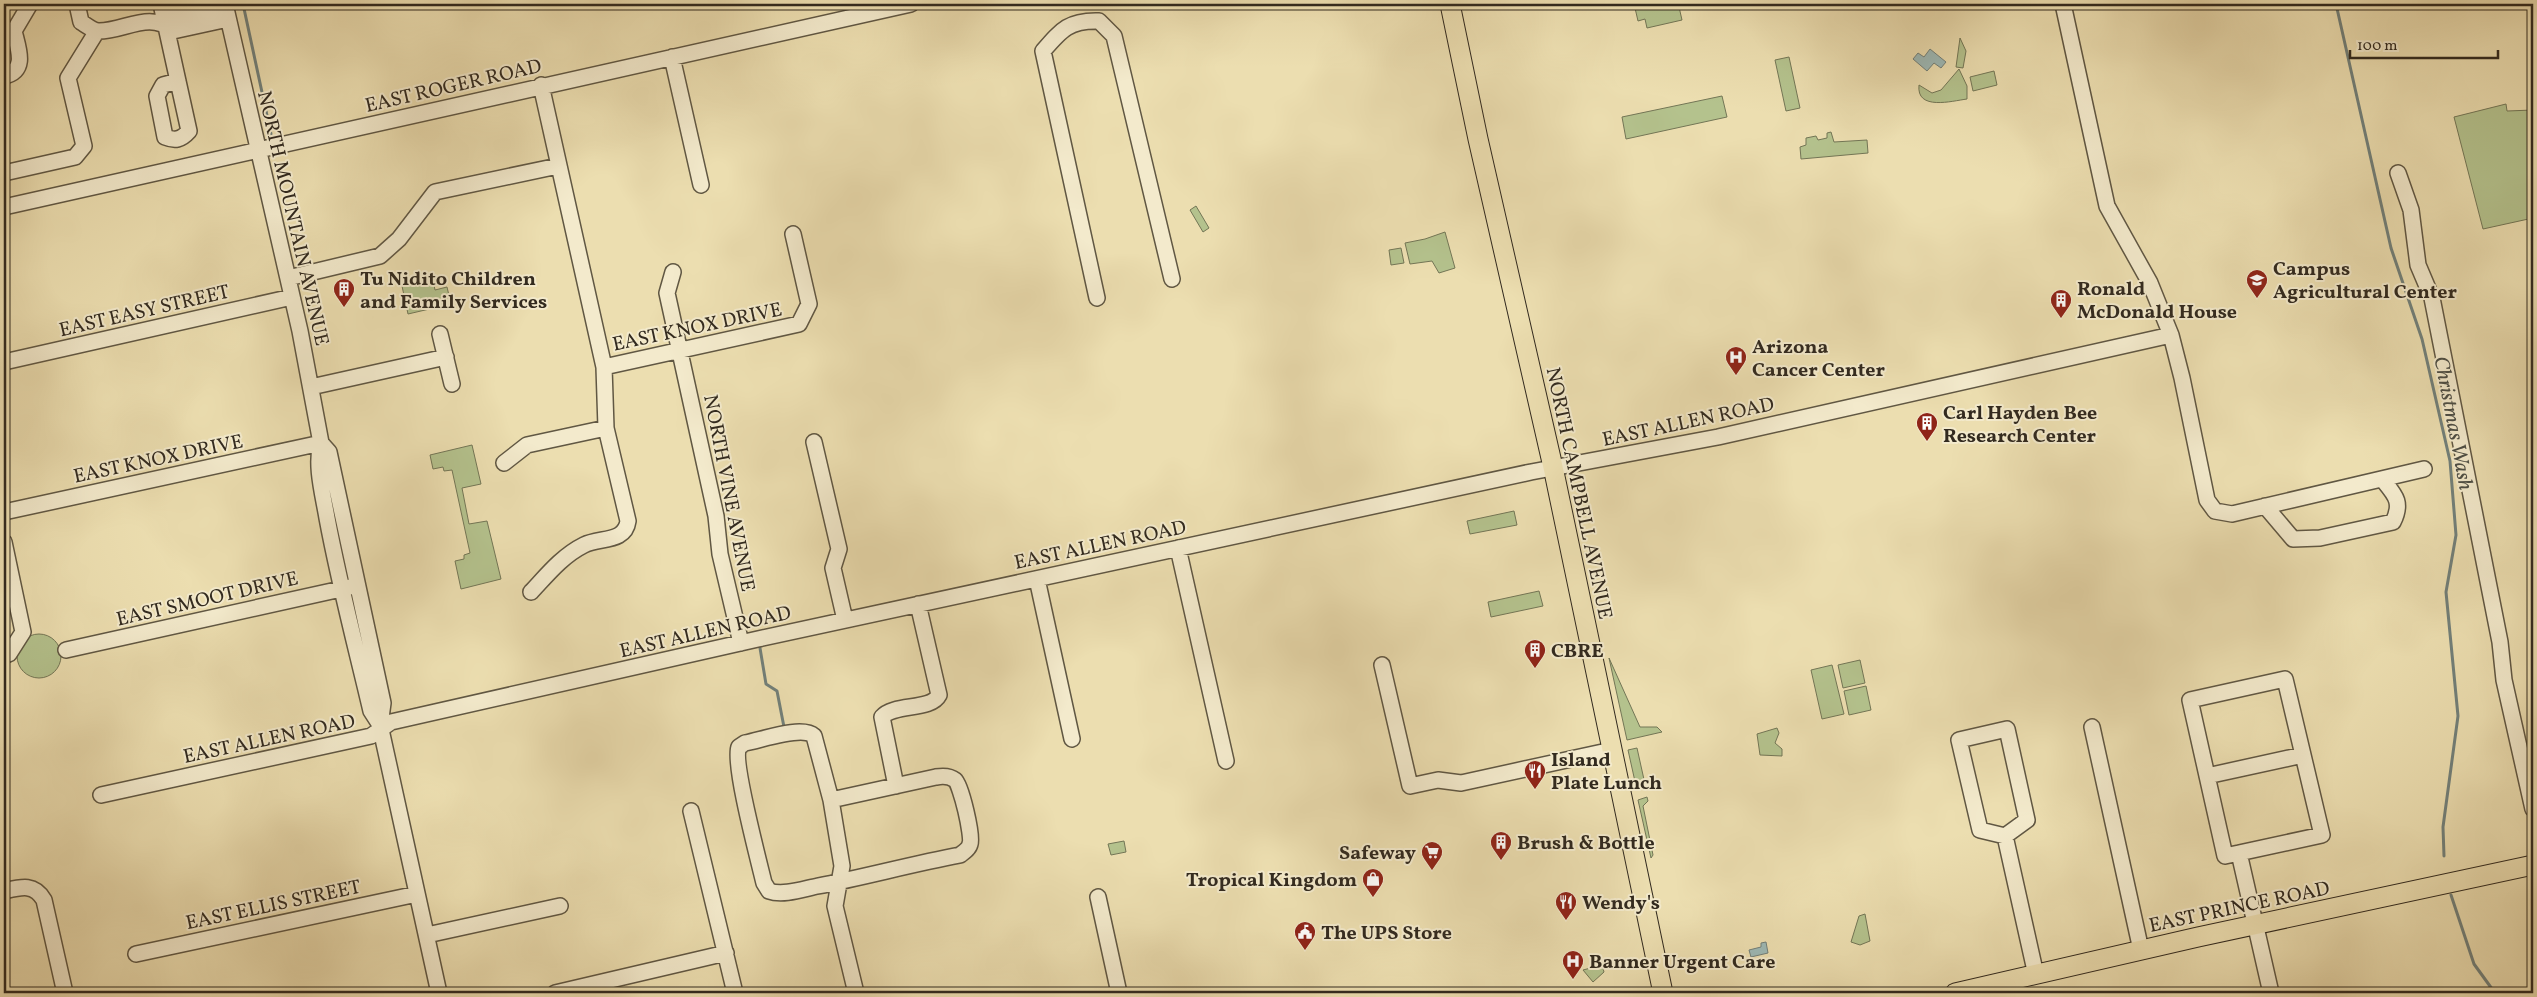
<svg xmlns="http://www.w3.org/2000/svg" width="2537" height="997" viewBox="0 0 2537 997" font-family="Vollkorn,serif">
	<rect width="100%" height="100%" fill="#ecdeb0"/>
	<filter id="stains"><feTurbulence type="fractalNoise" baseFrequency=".004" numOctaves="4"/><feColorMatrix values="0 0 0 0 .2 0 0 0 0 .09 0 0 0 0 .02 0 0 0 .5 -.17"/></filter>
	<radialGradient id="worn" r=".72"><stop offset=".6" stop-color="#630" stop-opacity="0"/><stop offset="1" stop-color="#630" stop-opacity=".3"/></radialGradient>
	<path fill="#b4c28d" stroke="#737656" d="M 1654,4 L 1668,4 L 1670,9 L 1679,7 L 1682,20 L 1647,28 L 1645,19 L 1638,21 L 1635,8 Z
		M 1960,38 L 1966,51 L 1963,68 L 1956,67 Z
		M 1789,57 L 1800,108 L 1786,111 L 1775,60 Z
		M 1959,69 L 1967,86 L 1967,99 C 1952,101 1916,111 1919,85 L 1932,93 L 1941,90 Z
		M 1994,71 L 1997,85 L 1973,91 L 1970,77 Z
		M 1722,96 L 1727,117 L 1626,139 L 1622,117 Z
		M 2506,104 L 2507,111 L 2533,110 L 2533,218 L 2483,229 L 2454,117 Z
		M 1831,132 L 1834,142 L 1867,140 L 1868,153 L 1801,159 L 1800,147 L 1806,145 L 1806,138 L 1816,136 L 1818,140 L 1827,138 L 1827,133 Z
		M 1196,206 L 1209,228 L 1203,232 L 1190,210 Z
		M 1445,232 L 1455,268 L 1439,273 L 1432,261 L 1410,264 L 1405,243 L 1425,239 Z
		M 1401,248 L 1404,263 L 1391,265 L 1389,250 Z
		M 433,280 L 435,290 L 447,287 L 451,304 L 408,314 L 402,286 Z
		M 472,445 L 481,484 L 462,488 L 469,524 L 487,521 L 501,579 L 461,589 L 455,561 L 464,559 L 464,555 L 470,553 L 452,470 L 444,471 L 443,467 L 433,469 L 430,455 Z
		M 1514,511 L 1517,525 L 1470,534 L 1467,521 Z
		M 1539,591 L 1543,606 L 1491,617 L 1488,602 Z
		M17 656a22 22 0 1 1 44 0a22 22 0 1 1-44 0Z
		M 1609,658 L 1640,727 L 1657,727 L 1662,732 L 1627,740 Z
		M 1860,660 L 1865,683 L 1843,688 L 1838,665 Z
		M 1832,665 L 1844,714 L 1822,719 L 1811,670 Z
		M 1866,686 L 1871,710 L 1849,715 L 1844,691 Z
		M 1777,728 L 1779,733 L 1775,743 L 1782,749 L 1782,756 L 1760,755 L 1757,734 Z
		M 1637,748 L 1645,784 L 1636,786 L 1628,750 Z
		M 1647,797 L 1648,801 L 1643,806 L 1653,855 L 1651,858 L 1638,800 Z
		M 1124,841 L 1126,852 L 1111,855 L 1108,844 Z
		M 1865,914 L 1870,941 L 1860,945 L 1851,942 L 1859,916 Z
		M 1602,965 L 1604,972 L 1593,982 L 1583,970 Z"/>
	<path fill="#9db9b6" stroke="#72807a" d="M 1930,49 L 1946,62 L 1941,68 L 1934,63 L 1927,71 L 1913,59 L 1918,53 L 1924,57 Z
		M 1766,942 L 1768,953 L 1751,957 L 1749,950 L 1761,947 L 1761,943 Z"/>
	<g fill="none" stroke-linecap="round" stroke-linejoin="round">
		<path stroke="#72807a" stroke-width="3" d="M 243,4 L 271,134
			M 2336,4 L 2391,248 L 2422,339 L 2450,461 L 2456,535 L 2446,592 L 2458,716 L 2443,827 L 2444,856
			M 759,642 L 766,684 L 777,691 L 784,727
			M 2451,895 L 2474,964 L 2495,993"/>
		<g stroke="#605743" stroke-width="18">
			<path id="minor" d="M 77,4 L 81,22 C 86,25 93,31 99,31 C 125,31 150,10 173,31 L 228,19
				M 161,4 L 189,131 C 181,140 175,141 165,137 L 157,96 L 163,85 L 178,81
				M 225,4 L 300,331 L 321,443 C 315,466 323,494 327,518 C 339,583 356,647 371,711 L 380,725
				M 166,25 L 171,17 L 225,5
				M 672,57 L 701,185
				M 4,76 C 28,71 18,48 14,31 L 30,4
				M 4,173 L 75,157 L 84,146 L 68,78 L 97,31
				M 2398,173 L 2411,210 L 2418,265 L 2432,298 L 2500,642 L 2504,680 L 2533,809
				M 4,207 L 911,4
				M 673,272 L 667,293 L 716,516 L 720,554 L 741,643
				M 288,278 L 380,256 L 399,239 L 435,192 L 558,166
				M 1097,298 L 1043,51 C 1061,30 1069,20 1099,21 L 1114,36 L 1172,279
				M 440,334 L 452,384
				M 2171,335 L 2182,378 L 2207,500 L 2215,511 L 2232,514 L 2424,469
				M 4,362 L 292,297
				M 604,367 L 799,324 L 809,304 L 793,234
				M 311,387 L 446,357
				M 814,442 L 839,549 L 833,568 L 845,620
				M 321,443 L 329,452 L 383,703 L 380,725 L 439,993
				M 504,463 L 527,445 L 606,428
				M 2265,506 L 2293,539 L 2320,538 L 2393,522 C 2403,502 2395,495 2382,479
				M 4,512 L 321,443
				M 4,542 L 23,632 L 9,654 L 4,655
				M 1178,548 L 1226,761
				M 1037,579 L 1072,739
				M 531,592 C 547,575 562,556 584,545 C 600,537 625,543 628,521 L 606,428 L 604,367 L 541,85
				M 66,650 L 350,587
				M 1382,665 L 1410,786 L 1438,780 L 1461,783 L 1612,750
				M 2092,727 L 2141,950
				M 2007,729 L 2027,820 L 2005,836 L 1980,830 L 1959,740 Z
				M 2207,776 L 2303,755
				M 896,786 L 882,717 C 894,703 931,711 939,695 L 918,604
				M 101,795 L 371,736 L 391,722 L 758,639 L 1531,472 L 1718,437 L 2171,335 L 2150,283 L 2107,206 L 2063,4
				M 831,800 L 936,777 C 942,776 950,776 955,780 C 961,785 973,836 970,844 C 969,849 964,852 960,855 C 912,864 865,877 818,886 C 803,889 783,896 769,891 L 764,883 C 759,862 732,760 739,747 L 745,743 C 762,740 802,725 814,736 L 831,800 L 842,866 L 835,906 L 856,993
				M 691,811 L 735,993
				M 2005,836 L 2036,975
				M 2239,853 L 2322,835 L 2285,679 L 2190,700 L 2225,856 L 2239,853 L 2271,993
				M 4,891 C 21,887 34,883 44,900 L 65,993
				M 1098,897 L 1119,993
				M 427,935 L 560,906
				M 136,954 L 417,894
				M 555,993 L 726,953"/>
		</g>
		<g stroke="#322a1f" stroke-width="21">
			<path id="major" d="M 1450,4 L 1478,139 L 1553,467 L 1663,993
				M 1955,993 L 2198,937 L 2533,865"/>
		</g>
		<use href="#minor" stroke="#f3eacc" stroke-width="15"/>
		<use href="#major" stroke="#ecdeb0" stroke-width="19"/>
	</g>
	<defs>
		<g id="university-pin" transform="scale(1.125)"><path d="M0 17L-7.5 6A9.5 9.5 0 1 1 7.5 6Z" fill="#8f2418" stroke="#f3eacc"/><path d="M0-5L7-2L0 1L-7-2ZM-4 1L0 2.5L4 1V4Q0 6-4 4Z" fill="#fff"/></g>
		<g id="building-pin" transform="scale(1.125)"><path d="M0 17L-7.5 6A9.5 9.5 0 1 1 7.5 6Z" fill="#8f2418" stroke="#f3eacc"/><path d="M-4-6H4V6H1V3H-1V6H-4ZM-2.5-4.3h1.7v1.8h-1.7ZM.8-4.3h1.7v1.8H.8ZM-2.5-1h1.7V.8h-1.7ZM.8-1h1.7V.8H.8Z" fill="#fff"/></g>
		<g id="hospital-pin" transform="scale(1.125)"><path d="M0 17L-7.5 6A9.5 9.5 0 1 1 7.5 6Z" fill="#8f2418" stroke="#f3eacc"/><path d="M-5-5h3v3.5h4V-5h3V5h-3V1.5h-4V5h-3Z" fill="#fff"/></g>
		<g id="restaurant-pin" transform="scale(1.125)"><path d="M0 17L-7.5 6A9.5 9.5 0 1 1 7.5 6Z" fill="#8f2418" stroke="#f3eacc"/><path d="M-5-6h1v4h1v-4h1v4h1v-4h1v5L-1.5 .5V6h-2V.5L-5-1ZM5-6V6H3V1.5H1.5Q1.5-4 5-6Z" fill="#fff"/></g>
		<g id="supermarket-pin" transform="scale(1.125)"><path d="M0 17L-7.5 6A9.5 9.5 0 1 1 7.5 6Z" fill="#8f2418" stroke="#f3eacc"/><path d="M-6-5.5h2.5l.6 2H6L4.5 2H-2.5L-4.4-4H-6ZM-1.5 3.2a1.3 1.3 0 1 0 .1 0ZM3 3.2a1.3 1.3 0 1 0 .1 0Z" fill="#fff"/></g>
		<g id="shop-pin" transform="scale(1.125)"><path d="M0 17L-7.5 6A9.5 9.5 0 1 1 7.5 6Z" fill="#8f2418" stroke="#f3eacc"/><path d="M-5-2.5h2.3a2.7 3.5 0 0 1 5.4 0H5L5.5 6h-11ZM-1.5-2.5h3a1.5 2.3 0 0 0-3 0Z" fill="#fff"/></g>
		<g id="civic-pin" transform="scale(1.125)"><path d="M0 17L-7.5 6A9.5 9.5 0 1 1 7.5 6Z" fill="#8f2418" stroke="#f3eacc"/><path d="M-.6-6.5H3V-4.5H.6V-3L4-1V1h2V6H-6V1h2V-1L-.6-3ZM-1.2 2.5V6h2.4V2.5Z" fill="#fff"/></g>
	</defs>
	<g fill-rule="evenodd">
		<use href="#university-pin" x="2257" y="280"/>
		<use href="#building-pin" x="344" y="289"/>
		<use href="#building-pin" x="2061" y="300"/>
		<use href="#hospital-pin" x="1736" y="357"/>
		<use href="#building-pin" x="1927" y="423"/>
		<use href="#building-pin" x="1535" y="650"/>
		<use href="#restaurant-pin" x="1535" y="771"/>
		<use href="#building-pin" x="1501" y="842"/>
		<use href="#supermarket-pin" x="1432" y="852"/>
		<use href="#shop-pin" x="1373" y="879"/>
		<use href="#restaurant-pin" x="1566" y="902"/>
		<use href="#civic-pin" x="1305" y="932"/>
		<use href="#hospital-pin" x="1573" y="961"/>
	</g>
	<g text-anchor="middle" stroke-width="4" stroke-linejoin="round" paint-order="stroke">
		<g font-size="20" fill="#322a1f" stroke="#f3eacc">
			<text transform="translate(453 85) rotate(-13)" y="7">EAST ROGER ROAD</text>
			<text transform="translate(294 218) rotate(77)" y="7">NORTH MOUNTAIN AVENUE</text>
			<text transform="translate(144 310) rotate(-13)" y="7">EAST EASY STREET</text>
			<text transform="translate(697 326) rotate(-12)" y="7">EAST KNOX DRIVE</text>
			<text transform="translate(1688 421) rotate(-12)" y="7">EAST ALLEN ROAD</text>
			<text transform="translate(158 458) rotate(-12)" y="7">EAST KNOX DRIVE</text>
			<text transform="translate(730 493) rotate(79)" y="7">NORTH VINE AVENUE</text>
			<text transform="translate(1580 493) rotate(78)" y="7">NORTH CAMPBELL AVENUE</text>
			<text transform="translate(1100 544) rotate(-12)" y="7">EAST ALLEN ROAD</text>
			<text transform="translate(207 598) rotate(-13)" y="7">EAST SMOOT DRIVE</text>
			<text transform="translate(705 631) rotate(-13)" y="7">EAST ALLEN ROAD</text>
			<text transform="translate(269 738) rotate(-12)" y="7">EAST ALLEN ROAD</text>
			<text transform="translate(273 904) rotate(-12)" y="7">EAST ELLIS STREET</text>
			<text transform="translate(2239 906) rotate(-12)" y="7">EAST PRINCE ROAD</text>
		</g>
		<g font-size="20" font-weight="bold" fill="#322a1f" stroke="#f3eacc" text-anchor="start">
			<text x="2273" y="275">Campus<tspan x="2273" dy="23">Agricultural Center</tspan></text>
			<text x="360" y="285">Tu Nidito Children<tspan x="360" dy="23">and Family Services</tspan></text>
			<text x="2077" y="295">Ronald<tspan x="2077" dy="23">McDonald House</tspan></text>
			<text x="1752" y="353">Arizona<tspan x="1752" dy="23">Cancer Center</tspan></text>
			<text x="1943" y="419">Carl Hayden Bee<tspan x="1943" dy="23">Research Center</tspan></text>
			<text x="1551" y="657">CBRE</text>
			<text x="1551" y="766">Island<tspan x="1551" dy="23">Plate Lunch</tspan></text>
			<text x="1517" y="849">Brush &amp; Bottle</text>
			<text x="1416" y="859" text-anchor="end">Safeway</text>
			<text x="1357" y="886" text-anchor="end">Tropical Kingdom</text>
			<text x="1582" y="909">Wendy's</text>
			<text x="1321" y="939">The UPS Store</text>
			<text x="1589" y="968">Banner Urgent Care</text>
		</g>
		<g font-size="21" font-style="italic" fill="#4d4e45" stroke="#f3eacc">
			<text transform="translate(2454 423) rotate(79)" y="7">Christmas Wash</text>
		</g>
	</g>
	<rect width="2537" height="997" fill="none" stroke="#ecdeb0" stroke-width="20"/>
	<rect x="5" y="5" width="2527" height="987" fill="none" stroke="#322a1f" stroke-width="2.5"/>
	<rect x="10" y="10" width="2517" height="977" fill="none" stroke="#322a1f"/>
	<path d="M2350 50v8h148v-8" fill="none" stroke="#322a1f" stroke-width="2.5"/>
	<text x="2357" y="50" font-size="15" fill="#322a1f" stroke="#f3eacc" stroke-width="4" paint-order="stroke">100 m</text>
	<rect width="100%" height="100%" filter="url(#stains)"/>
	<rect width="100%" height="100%" fill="url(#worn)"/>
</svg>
